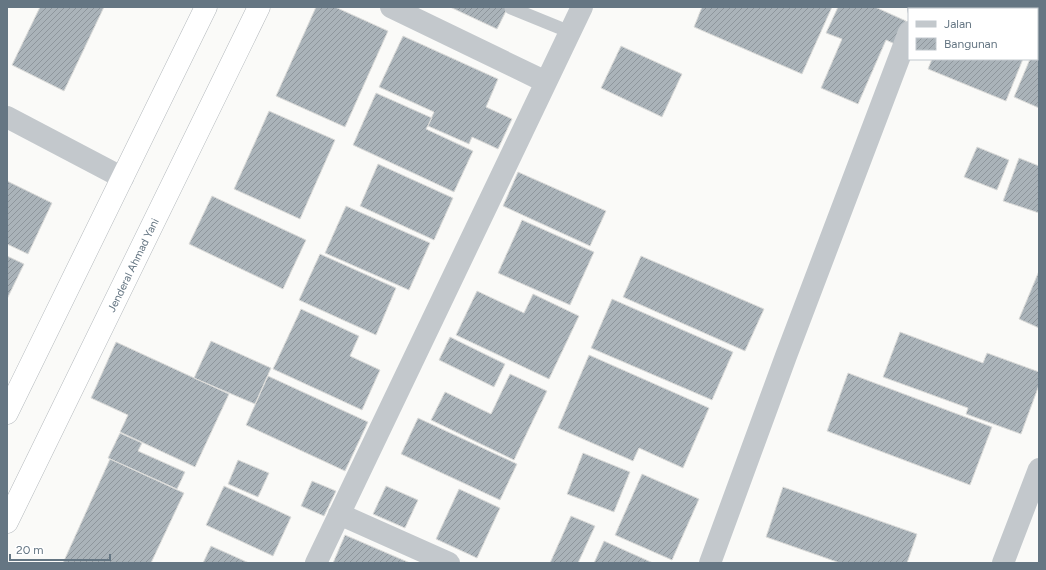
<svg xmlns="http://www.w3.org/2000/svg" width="1046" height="570" viewBox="0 0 1046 570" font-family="Figtree,sans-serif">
	<defs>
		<pattern id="building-hatch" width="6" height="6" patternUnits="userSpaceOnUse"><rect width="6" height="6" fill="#aab3b9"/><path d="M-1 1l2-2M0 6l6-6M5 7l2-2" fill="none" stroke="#8e969c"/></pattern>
	</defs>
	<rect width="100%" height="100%" fill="#fafaf8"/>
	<path fill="url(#building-hatch)" stroke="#dcdcda" d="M 40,7 L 104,7 L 64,91 L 12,65 Z
		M 316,7 L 335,7 L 388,31 L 345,127 L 276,96 Z
		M 450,7 L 508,7 L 497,29 Z
		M 702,7 L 832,7 L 802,74 L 694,27 Z
		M 838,7 L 875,7 L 906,21 L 895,44 L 886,40 L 858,104 L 821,88 L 842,39 L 826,33 Z
		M 403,36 L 498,79 L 486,107 L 512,119 L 498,149 L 472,137 L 469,144 L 428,126 L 434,112 L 379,87 Z
		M 621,46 L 682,74 L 662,117 L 601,88 Z
		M 932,59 L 1023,59 L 1006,101 L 928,69 Z
		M 1030,59 L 1039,60 L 1039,108 L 1014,97 Z
		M 376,93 L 432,118 L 426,129 L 473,151 L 454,192 L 353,145 Z
		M 269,111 L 335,140 L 300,219 L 234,189 Z
		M 977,147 L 1009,160 L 997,190 L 964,177 Z
		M 1019,158 L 1039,166 L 1039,213 L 1003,201 Z
		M 378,164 L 453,198 L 434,240 L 360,206 Z
		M 518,172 L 606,211 L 590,246 L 503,206 Z
		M 7,181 L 52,203 L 28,254 L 7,244 Z
		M 212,196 L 306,240 L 283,289 L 189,244 Z
		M 346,206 L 430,243 L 409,290 L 325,253 Z
		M 522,220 L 594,252 L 570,305 L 498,273 Z
		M 320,254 L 396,288 L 376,335 L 299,300 Z
		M 7,256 L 24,264 L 7,299 Z
		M 641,256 L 764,309 L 745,351 L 623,297 Z
		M 1039,271 L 1039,328 L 1019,319 Z
		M 477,291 L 524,313 L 533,294 L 579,316 L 549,379 L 456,335 Z
		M 612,299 L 733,352 L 712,400 L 591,348 Z
		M 301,309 L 359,336 L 350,356 L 380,370 L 362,410 L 273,369 Z
		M 900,332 L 983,363 L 987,353 L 1039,372 L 1039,385 L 1021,434 L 966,414 L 968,408 L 883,377 Z
		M 450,337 L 505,364 L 494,387 L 439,360 Z
		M 211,341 L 271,368 L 255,404 L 194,378 Z
		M 116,342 L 229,394 L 195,467 L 120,432 L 128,415 L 91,398 Z
		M 589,355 L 709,408 L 683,468 L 639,448 L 633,461 L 558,428 Z
		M 848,373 L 992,427 L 970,485 L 827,431 Z
		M 510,374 L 547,391 L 514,460 L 431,420 L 445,392 L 491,414 Z
		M 268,376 L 368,422 L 345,471 L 246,425 Z
		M 418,418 L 517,464 L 500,500 L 401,454 Z
		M 120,433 L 142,443 L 138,451 L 185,472 L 177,489 L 108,458 Z
		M 583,453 L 630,472 L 614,512 L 567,494 Z
		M 110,459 L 184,493 L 151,563 L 63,563 Z
		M 238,460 L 269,473 L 258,497 L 228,484 Z
		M 642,474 L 699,499 L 672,560 L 615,535 Z
		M 312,481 L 336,491 L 324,516 L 301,506 Z
		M 224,486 L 291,517 L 273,556 L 206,525 Z
		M 386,486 L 418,500 L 405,528 L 373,514 Z
		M 783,487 L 917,534 L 907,563 L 840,563 L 766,537 Z
		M 459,489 L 500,508 L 477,558 L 436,539 Z
		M 571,516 L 595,526 L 578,563 L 550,563 Z
		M 345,535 L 410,563 L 333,563 Z
		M 604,541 L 653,563 L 594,563 Z
		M 211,546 L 249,563 L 203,563 Z"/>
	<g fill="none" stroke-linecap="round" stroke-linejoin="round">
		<g stroke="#b4b9bd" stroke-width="23">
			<path id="trunk" d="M 7,413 L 206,7
				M 7,522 L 259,7"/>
		</g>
		<path stroke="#c3c8cc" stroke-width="13" d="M 511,8 L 570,32"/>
		<path stroke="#c3c8cc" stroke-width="22" d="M 391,7 L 546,82
			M 918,9 L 919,7
			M 7,117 L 123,178
			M 339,514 L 449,563
			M 316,563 L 582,7
			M 710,563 L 786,356 L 909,32"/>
		<path stroke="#c3c8cc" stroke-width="22" d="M 1003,563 L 1039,469"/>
		<use href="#trunk" stroke="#fff" stroke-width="22"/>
	</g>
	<g text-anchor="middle" stroke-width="4" stroke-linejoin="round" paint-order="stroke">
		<g font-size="11" fill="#657683" stroke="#fff">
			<text transform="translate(133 265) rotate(-64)" y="4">Jenderal Ahmad Yani</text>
		</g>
	</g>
	<rect width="1046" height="570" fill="none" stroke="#657683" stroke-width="16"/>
	<rect x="908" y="8" width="130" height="52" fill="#ffffff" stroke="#c1c8cd"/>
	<rect x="916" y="21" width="20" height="6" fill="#c3c8cc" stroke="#c1c8cd"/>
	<text x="944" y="28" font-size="12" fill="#657683">Jalan</text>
	<rect x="916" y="38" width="20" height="12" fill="url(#building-hatch)" stroke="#c1c8cd"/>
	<text x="944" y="48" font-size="12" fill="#657683">Bangunan</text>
	<path d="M10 554v6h100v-6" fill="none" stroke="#657683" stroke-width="2"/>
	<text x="16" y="554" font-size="12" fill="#657683" stroke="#ffffff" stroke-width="3" paint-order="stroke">20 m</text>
</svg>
